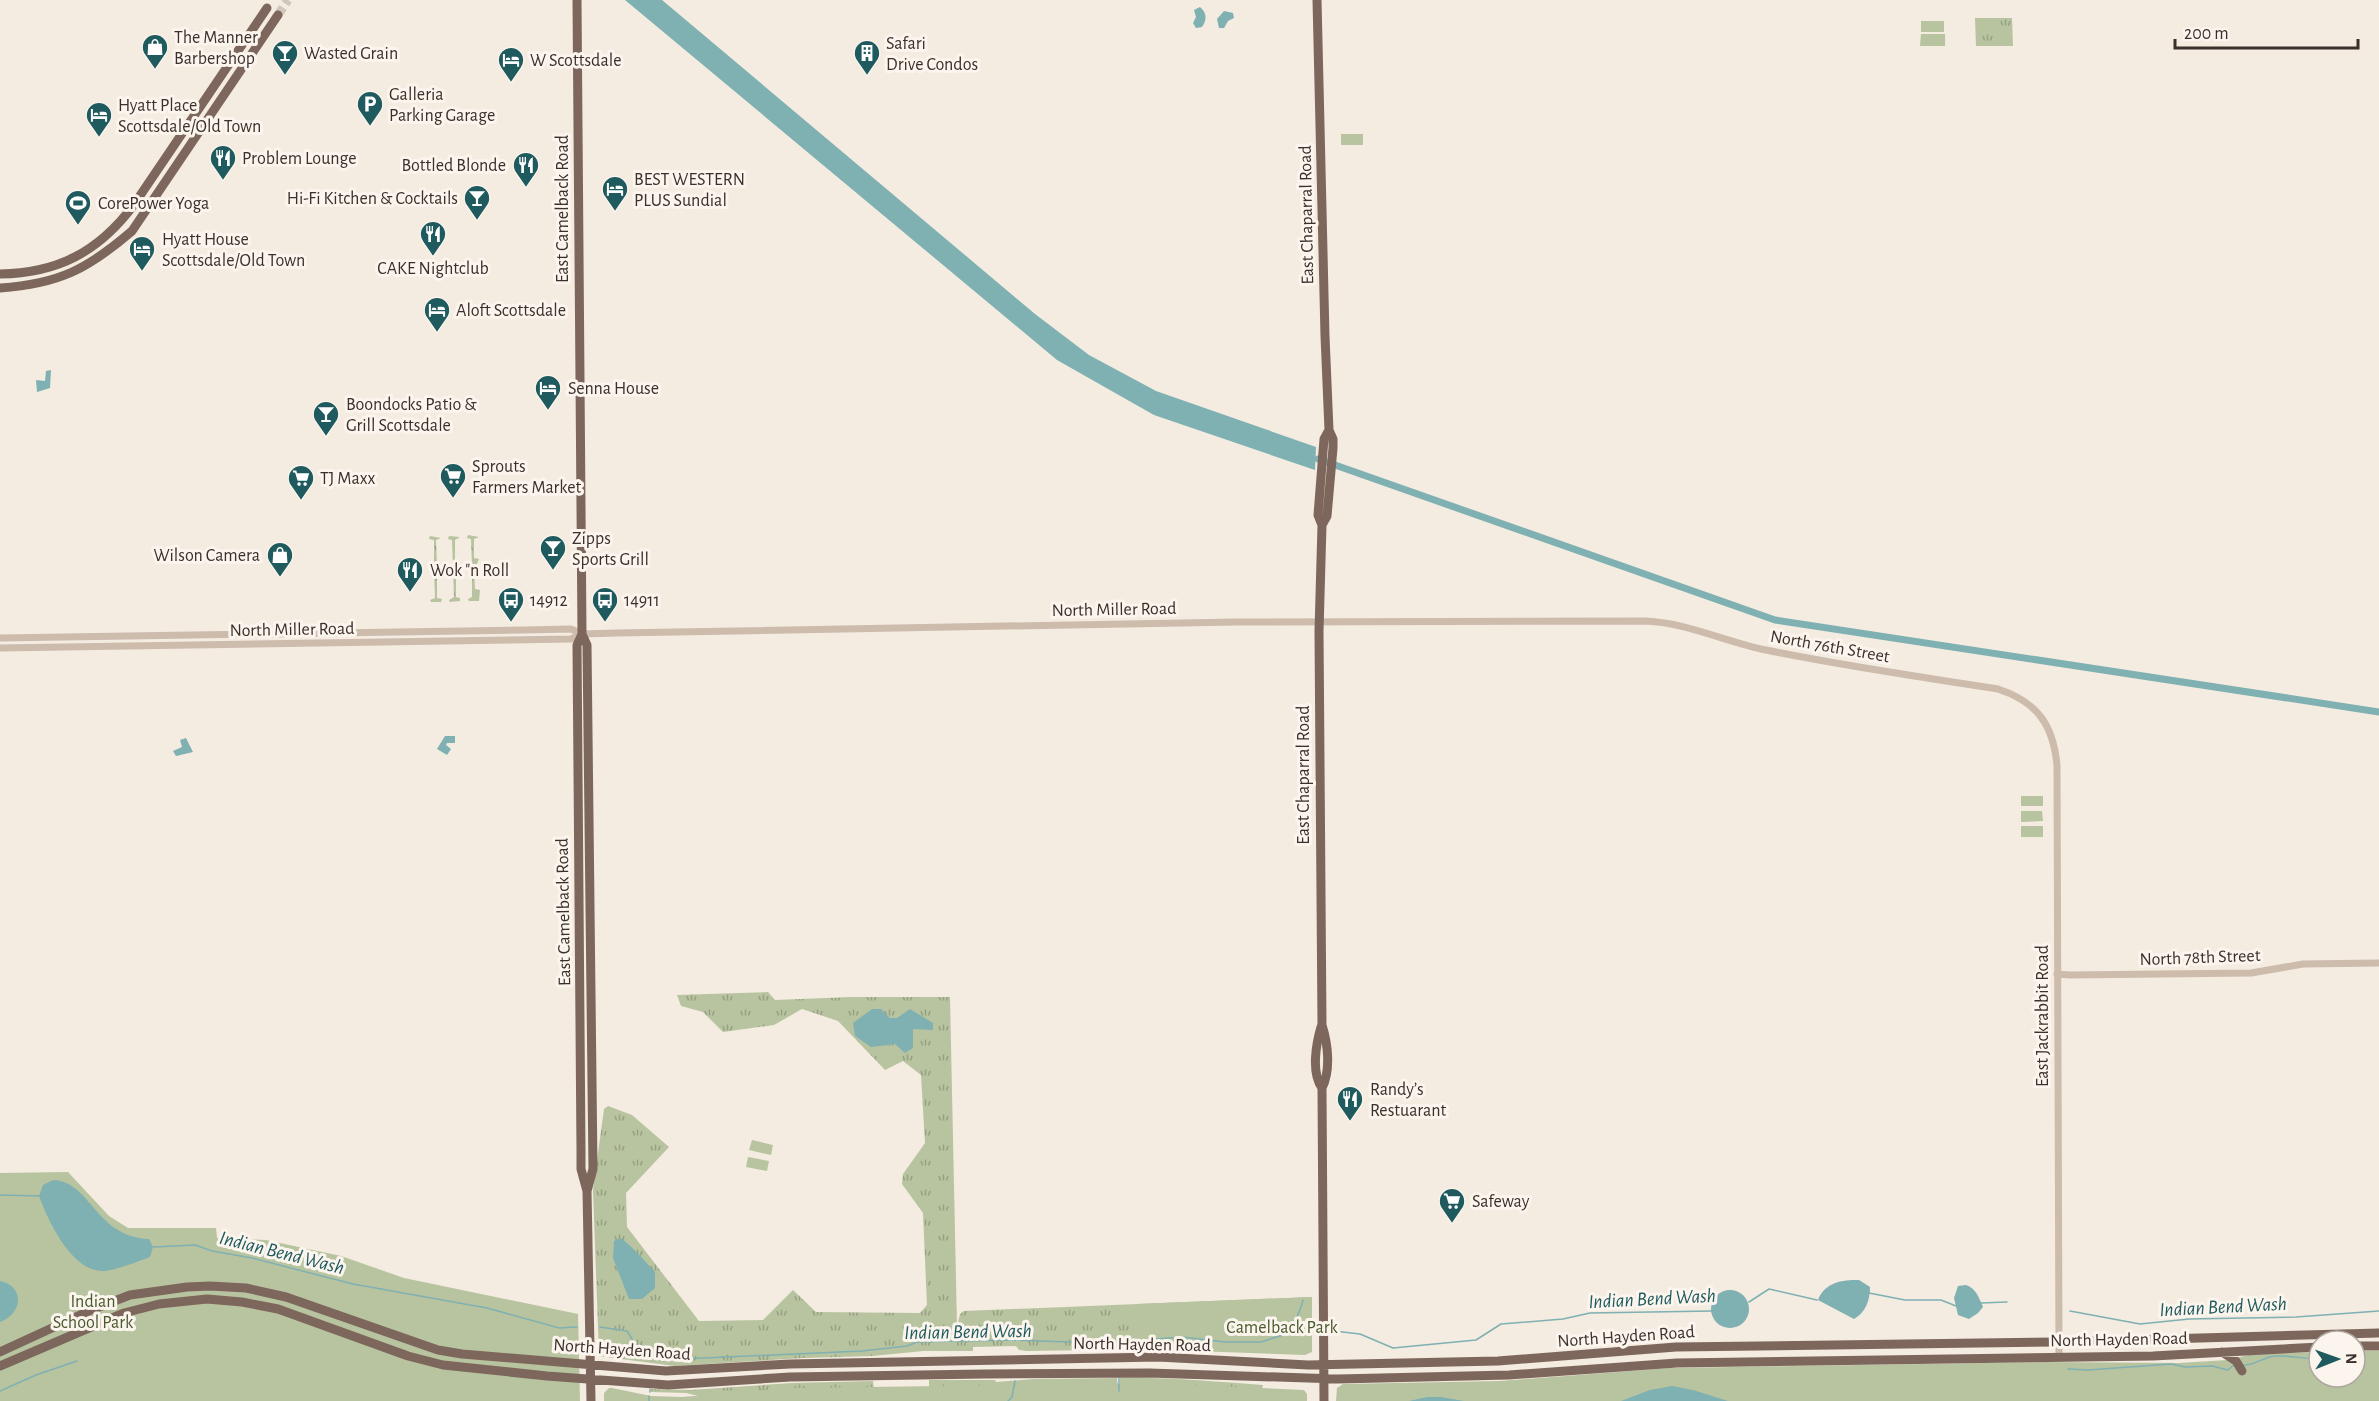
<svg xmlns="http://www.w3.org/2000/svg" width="2379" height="1401" viewBox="0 0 2379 1401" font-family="'Alegreya Sans',sans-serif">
	<defs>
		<pattern id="grass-tufts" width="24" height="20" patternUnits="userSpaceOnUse" patternTransform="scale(1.5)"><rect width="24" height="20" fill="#b8c4a0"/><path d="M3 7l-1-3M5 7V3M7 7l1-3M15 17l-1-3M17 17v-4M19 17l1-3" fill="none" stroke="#97a083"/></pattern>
	</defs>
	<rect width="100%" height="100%" fill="#f4ebe1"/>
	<path fill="url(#grass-tufts)" d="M 1975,18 L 2012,18 L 2013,46 L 1976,46 Z
		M 468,535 L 479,537 L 474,539 L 474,558 L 479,559 L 476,566 L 479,568 L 474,570 L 475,589 L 480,590 L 479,601 L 469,601 L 468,599 L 472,597 L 472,570 L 468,568 L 472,566 L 471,539 L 467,538 Z
		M 430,536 L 441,538 L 436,540 L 437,567 L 441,569 L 437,570 L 437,598 L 442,599 L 441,602 L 431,602 L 430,600 L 435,598 L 434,571 L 430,569 L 434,567 L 434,540 L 429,539 Z
		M 449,536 L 460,537 L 455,540 L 455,567 L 460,568 L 456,570 L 456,597 L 460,598 L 460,601 L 450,602 L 449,600 L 454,597 L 453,570 L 449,569 L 453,567 L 452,540 L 448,539 Z
		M 768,992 L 775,1000 L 852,997 L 950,997 L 957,1327 L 960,1314 L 964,1311 L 1312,1297 L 1164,1349 L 1027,1351 L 1019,1350 L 1016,1346 L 973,1347 L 973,1351 L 923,1351 L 873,1356 L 804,1358 L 674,1366 L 599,1356 L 593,1190 L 604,1109 L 608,1106 L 632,1115 L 669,1147 L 626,1193 L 627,1227 L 699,1321 L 763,1320 L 793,1290 L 816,1312 L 920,1313 L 927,1305 L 923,1213 L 902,1184 L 903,1174 L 925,1143 L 921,1075 L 903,1061 L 885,1070 L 838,1021 L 802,1009 L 774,1025 L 723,1032 L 703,1012 L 681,1006 L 677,995 Z
		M 1117,1378 L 1118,1389 L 1120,1388 L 1120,1378 C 1168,1377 1216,1382 1263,1385 L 1259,1401 L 719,1401 L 686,1393 L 651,1392 L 651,1389 L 690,1390 L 792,1383 L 873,1381 L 874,1392 L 929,1390 L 929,1380 L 995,1380 L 996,1382 L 1033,1379 Z"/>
	<path fill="#b8c4a0" d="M 1921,21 L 1944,21 L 1944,32 L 1921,32 Z
		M 1921,34 L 1945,34 L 1945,46 L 1920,46 Z
		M 1341,134 L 1363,134 L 1363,145 L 1341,145 Z
		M 2021,796 L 2043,796 L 2043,806 L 2021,806 Z
		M 2021,811 L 2042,811 L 2043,821 L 2021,822 Z
		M 2021,826 L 2043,826 L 2043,837 L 2021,837 Z
		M 752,1140 L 773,1145 L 771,1155 L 749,1150 Z
		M 748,1157 L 769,1161 L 767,1171 L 746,1167 Z
		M 68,1172 L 109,1216 L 128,1228 L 216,1228 L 217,1238 L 266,1240 L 341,1256 L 404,1278 L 578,1314 L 580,1401 L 0,1401 L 0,1173 Z
		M 1312,1297 L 1312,1352 L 1305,1355 L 1136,1349 L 1136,1304 Z
		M 2355,1351 L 2379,1351 L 2379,1401 L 1336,1401 L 1337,1388 L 1343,1384 L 1500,1381 L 1669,1368 L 2044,1362 L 2179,1363 L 2227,1360 L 2253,1354 L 2319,1352 L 2319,1377 L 2355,1377 Z
		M 1157,1383 L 1304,1390 L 1307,1394 L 1307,1401 L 604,1401 L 604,1393 L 609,1388 L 612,1388 L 651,1396 L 682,1397 L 791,1388 Z"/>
	<path fill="#7fb0b2" d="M 625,0 L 662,0 L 1035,314 L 1089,355 L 1156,391 L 1316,447 L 1315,470 L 1154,415 L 1057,360 Z
		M 1200,7 C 1207,13 1207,20 1202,27 L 1196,28 L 1193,23 L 1196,17 L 1194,10 Z
		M 1224,11 L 1233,13 L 1234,18 L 1228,21 L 1224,28 L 1219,28 L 1217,19 Z
		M 51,370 L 50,388 L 37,392 L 36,380 L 45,381 L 46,371 Z
		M 445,736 L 455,736 L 455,743 L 447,743 L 446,745 L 451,749 L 447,755 L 437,749 Z
		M 186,738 L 193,752 L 176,756 L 173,751 L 182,747 L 180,740 Z
		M 872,1009 L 881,1009 L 890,1018 L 897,1018 L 910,1009 L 933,1023 L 933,1030 L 913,1029 L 913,1048 L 905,1053 L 895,1044 L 871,1047 L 855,1036 L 853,1023 Z
		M 53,1180 C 91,1181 95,1237 149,1239 L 153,1247 L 150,1257 C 139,1261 112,1272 101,1271 C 70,1269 48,1220 39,1196 L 43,1185 Z
		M 620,1238 C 627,1241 648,1264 655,1272 L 655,1288 L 642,1299 L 629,1299 L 613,1258 L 614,1241 Z
		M 1859,1280 L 1870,1287 C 1870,1300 1866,1312 1854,1319 L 1818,1300 C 1825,1282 1842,1280 1859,1280 Z
		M 0,1281 C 25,1286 23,1314 0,1322 Z
		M 1966,1285 C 1976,1288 1979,1298 1983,1307 L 1978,1313 L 1969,1319 L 1958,1315 L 1954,1298 L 1958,1286 Z
		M1711 1309a19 19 0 1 1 38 0a19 19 0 1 1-38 0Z
		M 1672,1386 L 1693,1390 L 1728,1401 L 1621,1401 L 1650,1390 Z
		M 1427,1397 L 1441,1397 L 1464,1401 L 1409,1401 Z"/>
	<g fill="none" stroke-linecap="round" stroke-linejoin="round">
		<path stroke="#7fb0b2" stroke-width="1.5" d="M 0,1195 L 40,1196
			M 153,1247 L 195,1245 L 212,1251 L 252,1258 L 353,1284 L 487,1308 L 559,1328 L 577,1327
			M 1869,1293 L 1905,1300 L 1941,1300 L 1956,1306
			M 1749,1302 L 1769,1289 L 1817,1300
			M 1981,1303 L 2007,1302
			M 2070,1311 L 2140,1324 L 2189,1319 L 2296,1317 L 2379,1311
			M 600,1327 L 627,1331 L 640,1352 L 682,1359 L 862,1351 L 907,1346 L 917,1342 L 1010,1340 L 1102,1343 L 1182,1337 L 1225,1342 L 1261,1342 L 1286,1334 L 1312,1330
			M 1334,1331 L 1360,1334 L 1393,1348 L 1476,1340 L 1501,1324 L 1563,1319 L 1590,1313 L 1712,1311
			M 1279,1336 C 1293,1326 1299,1316 1303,1300
			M 2244,1365 C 2256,1365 2265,1356 2276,1356 C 2288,1355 2305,1359 2319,1359
			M 2068,1369 L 2088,1370 L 2171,1364 L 2185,1367 L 2212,1366 L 2228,1370 L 2234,1365
			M 1119,1378 L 1119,1391
			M 0,1391 L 36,1375 L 77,1361
			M 650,1392 L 650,1389
			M 649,1396 L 649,1401
			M 1008,1401 L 1012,1397 L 1015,1381"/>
		<path stroke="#7fb0b2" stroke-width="7" d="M 1318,459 L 1775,620 L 2379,712"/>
		<path stroke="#cfc6bd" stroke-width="9" stroke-dasharray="9 4.5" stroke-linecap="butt" d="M 278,15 L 288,0"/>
		<path stroke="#cdbbac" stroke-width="7" d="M 0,638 L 525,630 L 571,629 L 582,634
			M 0,648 L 571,639 L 582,634 L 617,633 L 1236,622 L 1646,621 C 1688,623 1726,642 1766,650 C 1843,666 1921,677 1998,689 C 2037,702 2053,724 2057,765 L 2059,1357
			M 2057,974 L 2070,975 L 2251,973 L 2303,964 L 2379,963"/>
		<path stroke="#7d675c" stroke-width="9" d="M 577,0 L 582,634 L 587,645 L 593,1169 L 587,1191
			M 1317,0 L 1325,336 L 1329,430 L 1333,439 L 1333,448 L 1327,516 L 1322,525 L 1319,631 L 1322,1025 C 1328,1044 1331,1070 1322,1088 L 1324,1401
			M 0,274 C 58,273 98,252 133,206 L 267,8
			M 0,288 C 59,284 88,269 132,231 L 278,15
			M 1322,525 L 1318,515 L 1324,439 L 1329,430
			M 582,634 L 577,645 L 581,1151 L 581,1169 L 587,1191 L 591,1401
			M 1321,1027 C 1316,1044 1311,1073 1322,1088
			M 2355,1346 L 2379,1346
			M 0,1352 L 91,1310 L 130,1295 L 187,1287 L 210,1286 L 246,1288 L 286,1297 L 438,1350 L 462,1354 L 666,1371 L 790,1364 L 1158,1357 L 1308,1365 L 1498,1361 L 1676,1347 L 2059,1342 L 2379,1333
			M 2222,1352 L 2236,1361 L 2242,1371
			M 0,1366 L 124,1313 L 159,1304 L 207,1299 L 242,1302 L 278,1309 L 408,1356 L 443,1365 L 547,1376 L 668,1385 L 790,1377 L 984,1374 L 1149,1373 L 1338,1379 L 1509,1375 L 1677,1363 L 2153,1356 L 2319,1347"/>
	</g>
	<defs>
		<g id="shop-pin" transform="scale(1.35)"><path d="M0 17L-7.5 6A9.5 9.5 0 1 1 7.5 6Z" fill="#1f5a5e" stroke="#fbf5ee"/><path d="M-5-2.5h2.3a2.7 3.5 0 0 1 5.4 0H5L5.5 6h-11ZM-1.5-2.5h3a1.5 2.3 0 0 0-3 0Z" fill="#fff"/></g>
		<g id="bar-pin" transform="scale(1.35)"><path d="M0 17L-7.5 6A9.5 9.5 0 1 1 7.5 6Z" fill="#1f5a5e" stroke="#fbf5ee"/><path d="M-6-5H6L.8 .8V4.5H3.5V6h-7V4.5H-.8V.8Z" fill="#fff"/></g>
		<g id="building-pin" transform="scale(1.35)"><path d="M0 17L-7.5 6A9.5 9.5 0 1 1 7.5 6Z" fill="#1f5a5e" stroke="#fbf5ee"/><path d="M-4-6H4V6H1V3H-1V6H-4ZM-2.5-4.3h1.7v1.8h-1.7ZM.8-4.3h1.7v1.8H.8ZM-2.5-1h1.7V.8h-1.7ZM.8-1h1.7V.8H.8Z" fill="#fff"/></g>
		<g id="hotel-pin" transform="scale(1.35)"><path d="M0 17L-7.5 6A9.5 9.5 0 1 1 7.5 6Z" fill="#1f5a5e" stroke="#fbf5ee"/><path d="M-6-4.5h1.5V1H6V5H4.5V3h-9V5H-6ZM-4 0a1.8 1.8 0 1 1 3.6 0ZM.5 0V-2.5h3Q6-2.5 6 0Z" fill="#fff"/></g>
		<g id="parking-pin" transform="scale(1.35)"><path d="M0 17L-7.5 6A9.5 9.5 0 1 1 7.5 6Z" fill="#1f5a5e" stroke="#fbf5ee"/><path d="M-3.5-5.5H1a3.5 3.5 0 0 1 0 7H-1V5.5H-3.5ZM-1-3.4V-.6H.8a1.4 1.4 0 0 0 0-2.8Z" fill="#fff"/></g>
		<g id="restaurant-pin" transform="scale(1.35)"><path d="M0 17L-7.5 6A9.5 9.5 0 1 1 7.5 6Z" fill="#1f5a5e" stroke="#fbf5ee"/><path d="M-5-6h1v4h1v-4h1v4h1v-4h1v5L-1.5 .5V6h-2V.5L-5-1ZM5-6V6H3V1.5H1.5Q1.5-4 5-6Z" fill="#fff"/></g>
		<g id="stadium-pin" transform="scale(1.35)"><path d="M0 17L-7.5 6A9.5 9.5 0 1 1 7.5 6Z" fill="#1f5a5e" stroke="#fbf5ee"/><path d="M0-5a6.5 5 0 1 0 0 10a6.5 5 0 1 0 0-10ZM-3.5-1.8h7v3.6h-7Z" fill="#fff"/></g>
		<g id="supermarket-pin" transform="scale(1.35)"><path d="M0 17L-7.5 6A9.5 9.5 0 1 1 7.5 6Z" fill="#1f5a5e" stroke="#fbf5ee"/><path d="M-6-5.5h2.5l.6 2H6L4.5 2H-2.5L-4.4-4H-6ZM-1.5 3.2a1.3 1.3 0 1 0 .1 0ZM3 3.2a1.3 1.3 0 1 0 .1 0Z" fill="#fff"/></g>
		<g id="bus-pin" transform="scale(1.35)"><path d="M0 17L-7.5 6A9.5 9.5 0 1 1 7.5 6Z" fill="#1f5a5e" stroke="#fbf5ee"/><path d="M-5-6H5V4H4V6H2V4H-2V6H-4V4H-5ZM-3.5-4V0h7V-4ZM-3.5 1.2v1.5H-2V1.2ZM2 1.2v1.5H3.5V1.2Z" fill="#fff"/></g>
	</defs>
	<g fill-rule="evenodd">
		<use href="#shop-pin" x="155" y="47"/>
		<use href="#bar-pin" x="285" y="53"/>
		<use href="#building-pin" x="867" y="53"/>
		<use href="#hotel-pin" x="511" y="60"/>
		<use href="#parking-pin" x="370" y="104"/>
		<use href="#hotel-pin" x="99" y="115"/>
		<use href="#restaurant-pin" x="223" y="158"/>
		<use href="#restaurant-pin" x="526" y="165"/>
		<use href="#hotel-pin" x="615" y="189"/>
		<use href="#bar-pin" x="477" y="198"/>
		<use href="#stadium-pin" x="78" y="203"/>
		<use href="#restaurant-pin" x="433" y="234"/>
		<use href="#hotel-pin" x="142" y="249"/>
		<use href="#hotel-pin" x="437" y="310"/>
		<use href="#hotel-pin" x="548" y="388"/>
		<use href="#bar-pin" x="326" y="414"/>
		<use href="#supermarket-pin" x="453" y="476"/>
		<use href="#supermarket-pin" x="301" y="478"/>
		<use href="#bar-pin" x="553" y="548"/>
		<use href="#shop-pin" x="280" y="555"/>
		<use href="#restaurant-pin" x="410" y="570"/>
		<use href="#bus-pin" x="511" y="600"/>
		<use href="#bus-pin" x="605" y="600"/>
		<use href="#restaurant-pin" x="1350" y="1099"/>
		<use href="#supermarket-pin" x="1452" y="1201"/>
	</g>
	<g text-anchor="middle" stroke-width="6" stroke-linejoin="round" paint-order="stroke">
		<g font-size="18" fill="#3b302b" stroke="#fbf5ee" text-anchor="start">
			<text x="174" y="43">The Manner<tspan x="174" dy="21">Barbershop</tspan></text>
			<text x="886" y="49">Safari<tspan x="886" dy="21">Drive Condos</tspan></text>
			<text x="304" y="59">Wasted Grain</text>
			<text x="530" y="66">W Scottsdale</text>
			<text x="389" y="100">Galleria<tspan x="389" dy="21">Parking Garage</tspan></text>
			<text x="118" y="111">Hyatt Place<tspan x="118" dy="21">Scottsdale/Old Town</tspan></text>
			<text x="242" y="164">Problem Lounge</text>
			<text x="506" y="171" text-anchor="end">Bottled Blonde</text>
			<text x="634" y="185">BEST WESTERN<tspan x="634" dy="21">PLUS Sundial</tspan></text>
			<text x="458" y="204" text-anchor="end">Hi-Fi Kitchen &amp; Cocktails</text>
			<text x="98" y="209">CorePower Yoga</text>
			<text x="162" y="245">Hyatt House<tspan x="162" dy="21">Scottsdale/Old Town</tspan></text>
			<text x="433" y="274" text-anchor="middle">CAKE Nightclub</text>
			<text x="456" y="316">Aloft Scottsdale</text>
			<text x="568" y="394">Senna House</text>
			<text x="346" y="410">Boondocks Patio &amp;<tspan x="346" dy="21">Grill Scottsdale</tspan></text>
			<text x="472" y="472">Sprouts<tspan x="472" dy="21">Farmers Market</tspan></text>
			<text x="320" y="484">TJ Maxx</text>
			<text x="572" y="544">Zipps<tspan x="572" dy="21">Sports Grill</tspan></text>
			<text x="260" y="561" text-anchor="end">Wilson Camera</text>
			<text x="430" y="576">Wok "n Roll</text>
			<text x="530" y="606">14912</text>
			<text x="624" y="606">14911</text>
			<text x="1370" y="1095">Randy’s<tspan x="1370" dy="21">Restuarant</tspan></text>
			<text x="1472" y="1207">Safeway</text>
		</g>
		<g font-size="18" fill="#3b302b" stroke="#fbf5ee">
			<text transform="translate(562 209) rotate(-90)" y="6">East Camelback Road</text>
			<text transform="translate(1306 215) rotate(-91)" y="6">East Chaparral Road</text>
			<text transform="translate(1114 609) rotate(-1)" y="6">North Miller Road</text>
			<text transform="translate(292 629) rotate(-1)" y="6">North Miller Road</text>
			<text transform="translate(1830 646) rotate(10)" y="6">North 76th Street</text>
			<text transform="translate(1303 775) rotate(-90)" y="6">East Chaparral Road</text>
			<text transform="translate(563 912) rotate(-91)" y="6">East Camelback Road</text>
			<text transform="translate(2200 957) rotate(-2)" y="6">North 78th Street</text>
			<text transform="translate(2042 1016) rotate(-90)" y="6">East Jackrabbit Road</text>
			<text transform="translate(1626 1336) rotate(-4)" y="6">North Hayden Road</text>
			<text transform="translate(2119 1339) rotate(-1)" y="6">North Hayden Road</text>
			<text transform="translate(1142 1344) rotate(1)" y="6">North Hayden Road</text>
			<text transform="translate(622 1349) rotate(4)" y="6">North Hayden Road</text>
		</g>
		<g font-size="18" fill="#4a5a2e" stroke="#fbf5ee">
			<text x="93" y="1307">Indian<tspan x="93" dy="21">School Park</tspan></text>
			<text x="1282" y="1333">Camelback Park</text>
		</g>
		<g font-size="20" font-style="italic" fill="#1f5a5e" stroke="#fbf5ee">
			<text transform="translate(282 1252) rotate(14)" y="7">Indian Bend Wash</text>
			<text transform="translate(1652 1298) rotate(-3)" y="7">Indian Bend Wash</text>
			<text transform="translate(2223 1306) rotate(-3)" y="7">Indian Bend Wash</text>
			<text transform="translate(968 1331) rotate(-1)" y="7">Indian Bend Wash</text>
		</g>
	</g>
	<g transform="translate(2337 1359) rotate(89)"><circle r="28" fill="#fbf5ee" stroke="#aea6a0" stroke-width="1.5"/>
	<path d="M0-4.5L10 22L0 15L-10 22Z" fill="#1f5a5e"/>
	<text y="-9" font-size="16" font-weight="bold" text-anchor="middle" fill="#3b302b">N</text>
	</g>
	<path d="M2175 39v9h183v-9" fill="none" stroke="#3b302b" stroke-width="3"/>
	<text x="2184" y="39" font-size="18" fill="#3b302b" stroke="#fbf5ee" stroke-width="4.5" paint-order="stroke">200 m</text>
</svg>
